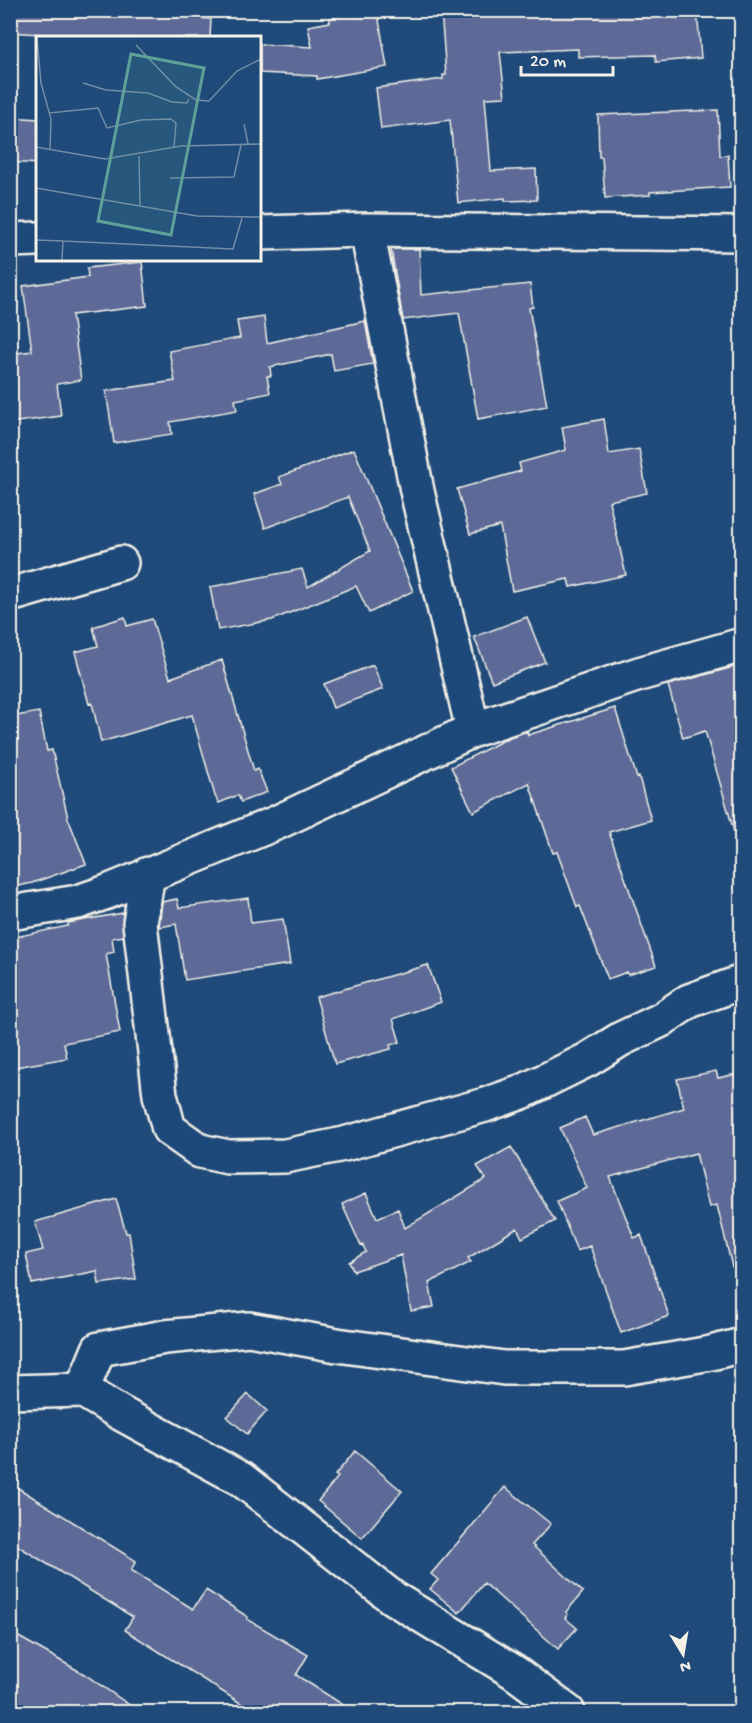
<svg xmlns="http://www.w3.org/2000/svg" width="752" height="1723" viewBox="0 0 752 1723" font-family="'Gochi Hand',sans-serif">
	<rect width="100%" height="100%" fill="#1f4a7a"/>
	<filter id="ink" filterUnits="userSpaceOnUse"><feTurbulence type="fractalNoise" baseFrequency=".0167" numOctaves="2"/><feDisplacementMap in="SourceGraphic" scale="12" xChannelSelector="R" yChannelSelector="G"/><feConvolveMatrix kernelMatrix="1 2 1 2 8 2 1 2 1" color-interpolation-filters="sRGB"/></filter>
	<g filter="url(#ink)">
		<path fill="#5d6b97" stroke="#f4f1e8" stroke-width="1.5" d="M 10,10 L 102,10 L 211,19 L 210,38 L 99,38 L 10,32 Z
			M 441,10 L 697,10 L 701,58 L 656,62 L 655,55 L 578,57 L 578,49 L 500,52 L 505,97 L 485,98 L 491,171 L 536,169 L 537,200 L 505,201 L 505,198 L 458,203 L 450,120 L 381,129 L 376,88 L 443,79 L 443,75 L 446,75 Z
			M 360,12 L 361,17 L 378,14 L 387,67 L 317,79 L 317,76 L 260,73 L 260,44 L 312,47 L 308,26 L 330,22 L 330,18 Z
			M 718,110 L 720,156 L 728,155 L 730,187 L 650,192 L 650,195 L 605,198 L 602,157 L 599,157 L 598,115 Z
			M 10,117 L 38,119 L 38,164 L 10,162 Z
			M 391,249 L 419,249 L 421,295 L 530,284 L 533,307 L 529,308 L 547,406 L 478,419 L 459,313 L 403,320 Z
			M 142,262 L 147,306 L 72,315 L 81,380 L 57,384 L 61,416 L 10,423 L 10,354 L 32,351 L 23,286 L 88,277 L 87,268 Z
			M 264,317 L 267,343 L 365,321 L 373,364 L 334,371 L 331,354 L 270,367 L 271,376 L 267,376 L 270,393 L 235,400 L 237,410 L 170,422 L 172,434 L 114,443 L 106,391 L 175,381 L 169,351 L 240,338 L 237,321 Z
			M 604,419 L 609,454 L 639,449 L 647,493 L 609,501 L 626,575 L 570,587 L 568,579 L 512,591 L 500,526 L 470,534 L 457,489 L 521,471 L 519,463 L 566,450 L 562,427 Z
			M 354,449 L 413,591 L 369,613 L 356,586 L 272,620 L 218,630 L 210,587 L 302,569 L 308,587 L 370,551 L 348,497 L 265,528 L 254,494 L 282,484 L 279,477 Z
			M 125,617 L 127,626 L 152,619 L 170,678 L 222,660 L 254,771 L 258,769 L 267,792 L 241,802 L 238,795 L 219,803 L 215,796 L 192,715 L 101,742 L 92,703 L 89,704 L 75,652 L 98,646 L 93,627 Z
			M 527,617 L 545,662 L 492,682 L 474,637 Z
			M 373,665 L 383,689 L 333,708 L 324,684 Z
			M 741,665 L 741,834 L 735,835 L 705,731 L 683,738 L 668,685 Z
			M 615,708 L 637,778 L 639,777 L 651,820 L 609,832 L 656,966 L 628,975 L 627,972 L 608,979 L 580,906 L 577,907 L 557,852 L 553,853 L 529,783 L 473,812 L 451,767 L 510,737 L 527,731 L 528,735 Z
			M 39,712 L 47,751 L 52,750 L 68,818 L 86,864 L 32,883 L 10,888 L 10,717 Z
			M 248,898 L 251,923 L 283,919 L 290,964 L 185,980 L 176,924 L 159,927 L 162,902 L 177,899 L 179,908 Z
			M 123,913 L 123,936 L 112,938 L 114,952 L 106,954 L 120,1032 L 64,1043 L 67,1058 L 10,1068 L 10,938 L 68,926 L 68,923 Z
			M 428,965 L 441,1002 L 393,1019 L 400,1042 L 390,1045 L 391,1049 L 335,1064 L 316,997 Z
			M 716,1071 L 718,1078 L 741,1073 L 741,1266 L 732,1267 L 717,1205 L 709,1207 L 696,1153 L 610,1177 L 634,1238 L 641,1235 L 669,1316 L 621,1333 L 590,1246 L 577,1251 L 557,1201 L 587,1188 L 560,1128 L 585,1117 L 593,1135 L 684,1108 L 677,1079 Z
			M 511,1147 L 555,1221 L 522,1238 L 517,1228 L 468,1258 L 471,1262 L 429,1283 L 434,1307 L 411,1311 L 401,1255 L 354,1271 L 349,1262 L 366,1252 L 363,1245 L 361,1246 L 342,1204 L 366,1193 L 377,1218 L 398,1209 L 405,1228 L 486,1179 L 477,1166 Z
			M 116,1199 L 126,1233 L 129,1233 L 136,1279 L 99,1284 L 97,1271 L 32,1284 L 26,1254 L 43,1250 L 35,1222 Z
			M 248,1394 L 267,1411 L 247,1434 L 227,1417 Z
			M 355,1451 L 402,1491 L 362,1538 L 318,1501 L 338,1477 L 335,1475 Z
			M 10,1483 L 136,1561 L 131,1570 L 193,1609 L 206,1590 L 248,1617 L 247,1619 L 308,1655 L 296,1675 L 356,1713 L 256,1713 L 125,1630 L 133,1617 L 10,1541 Z
			M 505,1487 L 551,1524 L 532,1545 L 583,1592 L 566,1612 L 568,1614 L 565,1618 L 577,1628 L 558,1649 L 484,1583 L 459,1613 L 430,1589 L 438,1580 L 431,1574 Z
			M 10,1632 L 84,1674 L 141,1713 L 24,1713 L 10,1705 Z"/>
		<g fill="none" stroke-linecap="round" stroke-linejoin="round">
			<g stroke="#f4f1e8" stroke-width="38">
				<path id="minor" d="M 367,230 L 417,491 L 473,730
					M 260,233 L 367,230 L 742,234
					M 10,240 L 38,239
					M 10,595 L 121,563
					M 148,874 L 140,923 L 160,1095 L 169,1129 L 200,1151 L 228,1157 L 285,1156 L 344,1144 L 485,1105 L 522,1092 L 587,1060 L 621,1039 L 661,1020 L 689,1001 L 742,982
					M 10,913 L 78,902 L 107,892 L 276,823 L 473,730 L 639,674 L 742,645
					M 82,1390 L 99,1349 L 165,1337 L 249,1329 L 337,1345 L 504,1368 L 624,1368 L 711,1353 L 742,1345
					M 10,1392 L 82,1390 L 122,1414 L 241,1479 L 393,1598 L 514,1672 L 568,1712"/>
			</g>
			<use href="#minor" stroke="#1f4a7a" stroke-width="33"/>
		</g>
	</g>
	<g transform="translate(36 36)">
		<rect width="225" height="225" fill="#1f4a7a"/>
		<path fill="none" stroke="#748da6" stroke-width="1.5" d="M 1,1 L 5,47 L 15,83 L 14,114M 100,9 L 140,51 L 160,64 L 173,65 L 201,35 L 225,23M 47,47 L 70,54 L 112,57 L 136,66 L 151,67 L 153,63M 13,77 L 62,72 L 71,92 L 105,84 L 135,83 L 140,87 L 138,111M 208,88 L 212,108M 0,111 L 69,123 L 145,110 L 225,108M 103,120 L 104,170M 134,142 L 198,141 L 205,109M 0,152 L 161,180 L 225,181M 0,204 L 27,205M 26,224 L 27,205 L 197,213 L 206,182"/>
		<path fill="#5fa199" fill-opacity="0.15" stroke="#5fa199" stroke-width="3" d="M 95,18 L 168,32 L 135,199 L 62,185 Z"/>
		<rect width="225" height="225" fill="none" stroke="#f4f1e8" stroke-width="3"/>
	</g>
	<rect width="752" height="1723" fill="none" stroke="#1f4a7a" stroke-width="36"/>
	<rect x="18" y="18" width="716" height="1687" fill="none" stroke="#f4f1e8" stroke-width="2" filter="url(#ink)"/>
	<g transform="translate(683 1654) rotate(169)" stroke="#1f4a7a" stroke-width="4.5" paint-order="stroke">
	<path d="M0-4.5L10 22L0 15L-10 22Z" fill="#f4f1e8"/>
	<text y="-9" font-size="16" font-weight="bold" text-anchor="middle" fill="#f4f1e8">N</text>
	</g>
	<path d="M521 66v9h92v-9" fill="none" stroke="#f4f1e8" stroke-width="3"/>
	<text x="530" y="66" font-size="18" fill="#f4f1e8" stroke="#1f4a7a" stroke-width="4.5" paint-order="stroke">20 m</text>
</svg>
